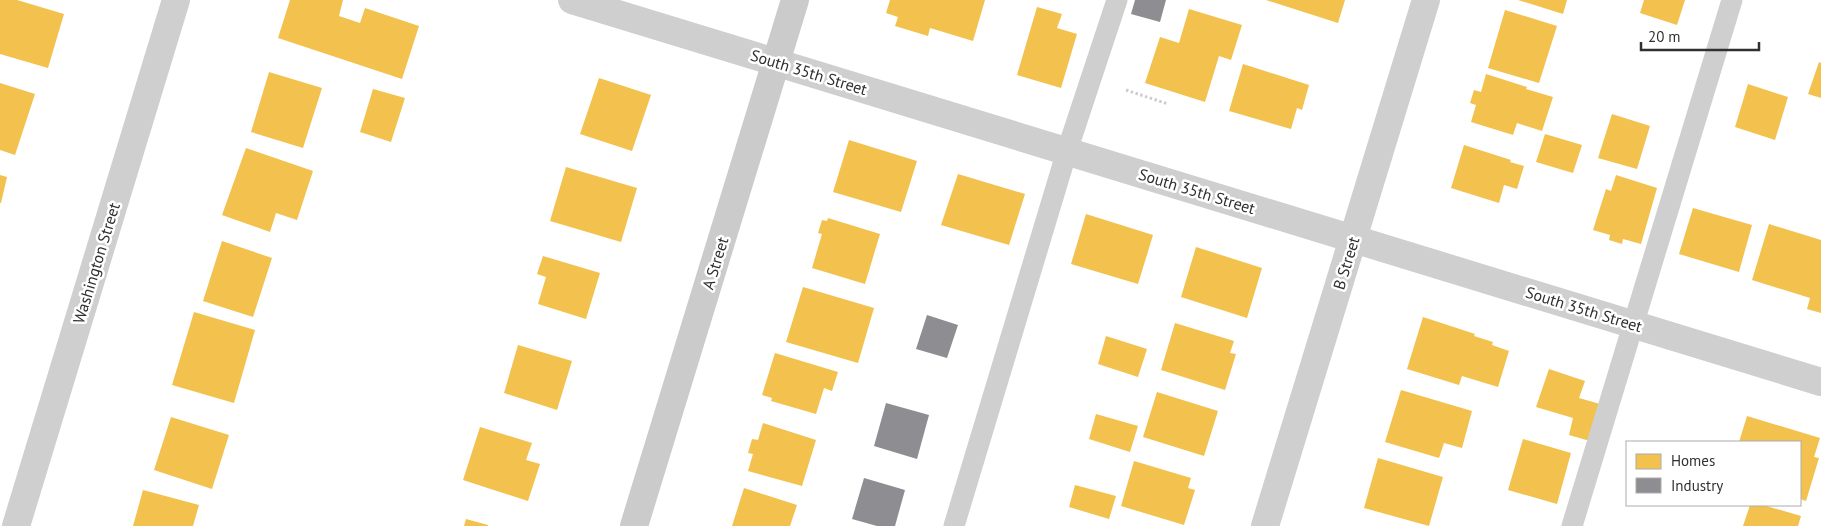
<svg xmlns="http://www.w3.org/2000/svg" width="1821" height="526" viewBox="0 0 1821 526" font-family="'PT Sans',sans-serif">
	<rect width="100%" height="100%" fill="#fff"/>
	<path fill="#f2c14e" d="M 0,0 L 17,0 L 64,14 L 48,68 L 0,54 Z
		M 290,0 L 343,0 L 339,16 L 360,23 L 365,8 L 419,26 L 402,79 L 278,38 Z
		M 890,0 L 985,0 L 973,41 L 930,28 L 928,36 L 895,26 L 898,17 L 886,13 Z
		M 1266,0 L 1345,0 L 1338,23 Z
		M 1518,0 L 1567,0 L 1563,14 Z
		M 1644,0 L 1685,0 L 1677,25 L 1640,13 Z
		M 1037,7 L 1062,14 L 1057,28 L 1077,34 L 1061,88 L 1017,75 Z
		M 1189,9 L 1242,25 L 1231,60 L 1219,56 L 1205,102 L 1145,83 L 1160,37 L 1179,43 Z
		M 1505,10 L 1557,26 L 1539,83 L 1488,68 Z
		M 1819,62 L 1821,63 L 1821,98 L 1808,94 Z
		M 1243,64 L 1309,85 L 1302,110 L 1297,108 L 1291,129 L 1229,111 Z
		M 269,72 L 322,88 L 303,148 L 251,132 Z
		M 1486,74 L 1527,87 L 1526,89 L 1553,97 L 1542,131 L 1517,123 L 1513,135 L 1471,122 L 1476,105 L 1470,103 L 1474,90 L 1481,92 Z
		M 599,78 L 651,95 L 632,151 L 580,134 Z
		M 0,83 L 35,94 L 15,155 L 0,150 Z
		M 1748,84 L 1788,97 L 1775,140 L 1735,127 Z
		M 373,89 L 405,98 L 391,142 L 360,132 Z
		M 1612,114 L 1650,126 L 1637,169 L 1598,158 Z
		M 1545,134 L 1582,145 L 1573,173 L 1536,162 Z
		M 849,140 L 917,161 L 901,212 L 833,192 Z
		M 1464,145 L 1511,160 L 1510,162 L 1524,166 L 1517,189 L 1504,185 L 1499,203 L 1451,188 Z
		M 246,148 L 313,171 L 297,220 L 276,213 L 270,232 L 222,215 Z
		M 566,167 L 637,188 L 621,242 L 550,221 Z
		M 958,174 L 1025,194 L 1009,245 L 941,225 Z
		M 0,175 L 7,177 L 1,203 L 0,203 Z
		M 1616,175 L 1657,188 L 1641,244 L 1623,239 L 1622,244 L 1609,240 L 1610,235 L 1593,230 L 1606,189 L 1611,191 Z
		M 1693,208 L 1752,225 L 1739,272 L 1679,254 Z
		M 1086,214 L 1153,235 L 1138,284 L 1071,264 Z
		M 828,218 L 880,234 L 865,284 L 812,268 L 822,234 L 818,233 L 822,220 L 827,221 Z
		M 1769,224 L 1821,240 L 1821,313 L 1807,309 L 1810,298 L 1752,280 Z
		M 222,241 L 272,258 L 253,317 L 203,301 Z
		M 1196,247 L 1262,268 L 1247,318 L 1181,297 Z
		M 543,256 L 600,273 L 586,319 L 538,304 L 546,277 L 537,274 Z
		M 803,287 L 874,308 L 858,363 L 786,342 Z
		M 194,312 L 255,330 L 234,403 L 172,385 Z
		M 1423,317 L 1475,334 L 1474,336 L 1493,342 L 1492,345 L 1509,351 L 1498,387 L 1462,376 L 1459,385 L 1407,369 Z
		M 1175,323 L 1234,341 L 1230,353 L 1236,354 L 1225,390 L 1161,370 Z
		M 1106,336 L 1147,349 L 1138,377 L 1098,364 Z
		M 518,345 L 572,361 L 557,410 L 504,393 Z
		M 775,353 L 838,372 L 832,391 L 824,388 L 816,414 L 771,401 L 772,398 L 762,395 Z
		M 1549,369 L 1585,381 L 1579,398 L 1600,404 L 1590,441 L 1569,435 L 1573,418 L 1536,407 Z
		M 1401,390 L 1472,411 L 1462,448 L 1444,443 L 1439,458 L 1385,442 Z
		M 1157,392 L 1218,411 L 1204,456 L 1143,437 Z
		M 1096,414 L 1138,426 L 1130,452 L 1089,439 Z
		M 1747,416 L 1820,438 L 1814,457 L 1819,458 L 1806,501 L 1800,499 L 1800,442 L 1739,442 Z
		M 171,417 L 229,435 L 212,489 L 154,470 Z
		M 763,423 L 816,440 L 802,486 L 748,471 L 753,454 L 748,453 L 752,439 L 758,440 Z
		M 480,427 L 532,443 L 526,460 L 540,464 L 528,501 L 463,480 Z
		M 1523,439 L 1571,453 L 1557,504 L 1508,490 Z
		M 1378,458 L 1443,477 L 1429,526 L 1364,508 Z
		M 1134,461 L 1191,478 L 1188,488 L 1195,490 L 1184,525 L 1121,506 Z
		M 1075,485 L 1116,496 L 1109,519 L 1069,507 Z
		M 744,488 L 797,505 L 790,526 L 732,526 Z
		M 143,490 L 199,505 L 193,526 L 133,526 Z
		M 1750,505 L 1763,505 L 1801,516 L 1798,526 L 1743,526 Z
		M 466,519 L 488,525 L 488,526 L 464,526 Z"/>
	<path fill="#8d8d92" d="M 1135,0 L 1166,0 L 1160,22 L 1131,14 Z
		M 927,315 L 958,325 L 947,358 L 916,349 Z
		M 886,403 L 929,415 L 917,459 L 874,446 Z
		M 864,478 L 905,490 L 895,526 L 877,526 L 852,519 Z"/>
	<g fill="none" stroke-linecap="round" stroke-linejoin="round">
		<path stroke="#cdcdcd" stroke-width="3" stroke-dasharray="2.5 2.5" stroke-linecap="butt" d="M 1126,90 L 1168,104"/>
		<path stroke="#cfcfcf" stroke-width="21" d="M 954,526 L 1067,151 L 1117,0
			M 1572,526 L 1732,0"/>
		<path stroke="#cfcfcf" stroke-width="28" d="M 572,0 L 1821,382
			M 16,526 L 176,0
			M 1265,526 L 1426,0"/>
		<path stroke="#cbcbcb" stroke-width="28" d="M 634,526 L 795,0"/>
	</g>
	<g text-anchor="middle" stroke-width="5" stroke-linejoin="round" paint-order="stroke">
		<g font-size="16" fill="#303030" stroke="#fff">
			<text transform="translate(809 72) rotate(17)" y="6">South 35th Street</text>
			<text transform="translate(1197 191) rotate(17)" y="6">South 35th Street</text>
			<text transform="translate(96 263) rotate(-73)" y="6">Washington Street</text>
			<text transform="translate(715 263) rotate(-73)" y="6">A Street</text>
			<text transform="translate(1346 263) rotate(-73)" y="6">B Street</text>
			<text transform="translate(1584 309) rotate(17)" y="6">South 35th Street</text>
		</g>
	</g>
	<rect x="1626" y="441" width="175" height="65" fill="#ffffff" stroke="#acacac"/>
	<rect x="1636" y="454" width="25" height="15" fill="#f2c14e" stroke="#acacac"/>
	<text x="1671" y="466" font-size="15" fill="#303030">Homes</text>
	<rect x="1636" y="478" width="25" height="15" fill="#8d8d92" stroke="#acacac"/>
	<text x="1671" y="491" font-size="15" fill="#303030">Industry</text>
	<path d="M1641 42v8h118v-8" fill="none" stroke="#303030" stroke-width="2.5"/>
	<text x="1648" y="42" font-size="15" fill="#303030" stroke="#ffffff" stroke-width="4" paint-order="stroke">20 m</text>
</svg>
